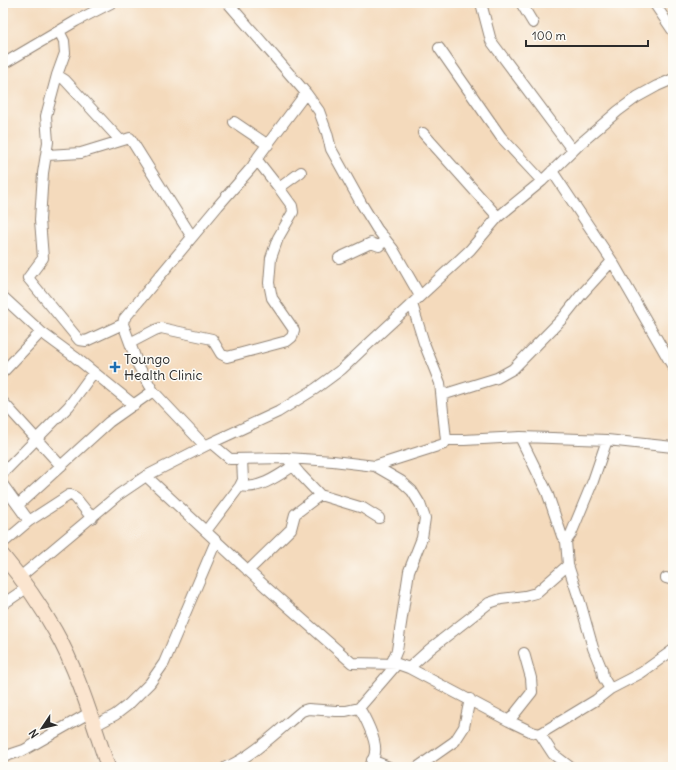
<svg xmlns="http://www.w3.org/2000/svg" width="676" height="770" viewBox="0 0 676 770" font-family="Delius,sans-serif">
	<rect width="100%" height="100%" fill="#fdfcf7"/>
	<filter id="ink" filterUnits="userSpaceOnUse"><feTurbulence type="fractalNoise" baseFrequency=".025" numOctaves="2"/><feDisplacementMap in="SourceGraphic" scale="8" xChannelSelector="R" yChannelSelector="G"/><feConvolveMatrix kernelMatrix="1 2 1 2 8 2 1 2 1" color-interpolation-filters="sRGB"/></filter>
	<filter id="wash" filterUnits="userSpaceOnUse"><feTurbulence type="fractalNoise" baseFrequency=".012" numOctaves="4" result="noise"/><feDisplacementMap in="SourceGraphic" scale="16" xChannelSelector="R" yChannelSelector="G"/><feGaussianBlur stdDeviation="0.9" result="paint"/><feColorMatrix in="noise" values="0 0 0 0 0 0 0 0 0 0 0 0 0 0 0 0 0 1.4 0 .05"/><feComposite in="paint" operator="in"/></filter>
	<g filter="url(#wash)">
		<rect width="100%" height="100%" fill="#f4dabc"/>
	</g>
	<g filter="url(#ink)">
		<g fill="none" stroke-linecap="round" stroke-linejoin="round">
			<g stroke="#908274" stroke-width="12">
				<path id="minor" d="M 228,3 L 306,93 L 319,111 L 327,133 L 331,149 L 361,203 L 377,229 L 393,249 L 420,296
					M 481,3 L 491,41 L 573,151
					M 521,3 L 533,23
					M 654,3 L 673,31
					M 59,31 L 64,41 L 65,53 L 57,75 L 46,116 L 48,142 L 43,173 L 40,220 L 43,258 L 28,278 L 79,340 L 86,341 L 123,324
					M 439,48 L 501,137 L 542,181
					M 3,64 L 76,21 L 111,3
					M 57,75 L 65,80 L 120,140
					M 234,122 L 268,145
					M 423,133 L 498,217
					M 47,155 L 81,153 L 130,138 L 192,237
					M 257,160 L 279,188 L 301,172
					M 552,171 L 612,261 L 673,367
					M 339,258 L 371,243 L 379,246 L 383,242 L 384,237
					M 3,297 L 41,332 L 75,357 L 134,405
					M 412,304 L 424,343 L 440,383 L 446,440
					M 130,343 L 155,330 L 161,328 L 212,339 L 221,354 L 227,357 L 287,341 L 292,337 L 294,330 L 272,298 L 269,283 L 271,258 L 278,238 L 293,212 L 292,206 L 279,188
					M 3,372 L 41,332
					M 442,395 L 497,378 L 513,369 L 562,319 L 581,295 L 612,261
					M 3,402 L 61,466
					M 520,437 L 547,492 L 562,536 L 566,541 L 568,565 L 581,605 L 593,648 L 602,670 L 603,677 L 610,689
					M 211,443 L 230,459 L 287,458 L 333,461 L 375,466 L 401,481 L 412,491 L 420,504 L 425,518 L 422,538 L 409,571 L 397,650 L 392,662 L 409,668 L 509,721 L 532,732 L 540,734 L 553,754 L 570,767
					M 205,446 L 153,391 L 138,365 L 123,324 L 124,319 L 218,206 L 252,167 L 258,157 L 306,93
					M 287,458 L 300,474 L 320,495 L 363,508 L 379,518
					M 375,466 L 444,444 L 446,440 L 464,440 L 520,437 L 552,438 L 607,440 L 673,447
					M 3,473 L 69,406 L 93,373
					M 146,476 L 267,588 L 352,663 L 397,664
					M 3,485 L 29,521
					M 240,486 C 259,490 278,476 293,466
					M 18,505 L 109,422 L 153,391
					M 206,531 L 240,486 L 243,480 L 242,459
					M 566,541 L 571,534 L 593,481 L 607,440
					M 3,543 L 29,521 L 69,495 L 71,495 L 75,497 L 92,518
					M 248,571 L 291,529 L 295,514 L 320,495
					M 20,577 L 118,495 L 146,476 L 211,443 L 278,412 L 315,389 L 342,369 L 363,349 L 470,250 L 498,217 L 542,181 L 581,143 L 618,111 L 637,97 L 657,86 L 673,79
					M 666,578 L 673,580
					M 3,604 L 28,587
					M 409,668 L 430,649 L 489,603 L 501,599 L 525,596 L 536,593 L 568,565
					M 359,708 C 365,717 377,741 375,752 C 375,757 371,762 370,767
					M 509,721 L 532,692 L 531,678 L 524,653
					M 94,726 L 115,715 L 128,705 L 150,683 L 164,663 L 216,541
					M 540,734 L 596,700 L 610,689 L 641,673 L 673,650
					M 3,757 L 24,750 L 89,713
					M 372,760 L 389,767
					M 226,767 C 252,757 280,729 302,711 L 308,709 L 336,711 L 346,711 L 359,708 L 397,664
					M 418,767 L 455,741 L 464,727 L 470,699"/>
			</g>
			<g stroke="#908274" stroke-width="16">
				<path id="secondary" d="M 3,556 C 23,580 40,604 55,631 C 78,671 93,723 108,767"/>
			</g>
			<use href="#minor" stroke="#fff" stroke-width="10"/>
			<use href="#secondary" stroke="#fbe5cf" stroke-width="14"/>
		</g>
	</g>
	<path fill="#1f6fb2" stroke="#fdfcf7" stroke-width="1.5" d="M113 361h4v4h4v4h-4v4h-4v-4h-4v-4h4z"/>
	<g text-anchor="middle" stroke-width="3" stroke-linejoin="round" paint-order="stroke">
		<g font-size="14" fill="#2b2b2b" stroke="#fdfcf7" text-anchor="start">
			<text x="124" y="364">Toungo<tspan x="124" dy="16">Health Clinic</tspan></text>
		</g>
	</g>
	<rect width="676" height="770" fill="none" stroke="#fdfcf7" stroke-width="16"/>
	<g transform="translate(42 728) rotate(235)" stroke="#fdfcf7" stroke-width="3" paint-order="stroke">
	<path d="M0-3L7 15L0 10L-7 15Z" fill="#2b2b2b"/>
	<text y="-6" font-size="11" font-weight="bold" text-anchor="middle" fill="#2b2b2b">N</text>
	</g>
	<path d="M526 40v6h122v-6" fill="none" stroke="#2b2b2b" stroke-width="2"/>
	<text x="532" y="40" font-size="12" fill="#2b2b2b" stroke="#fdfcf7" stroke-width="3" paint-order="stroke">100 m</text>
</svg>
